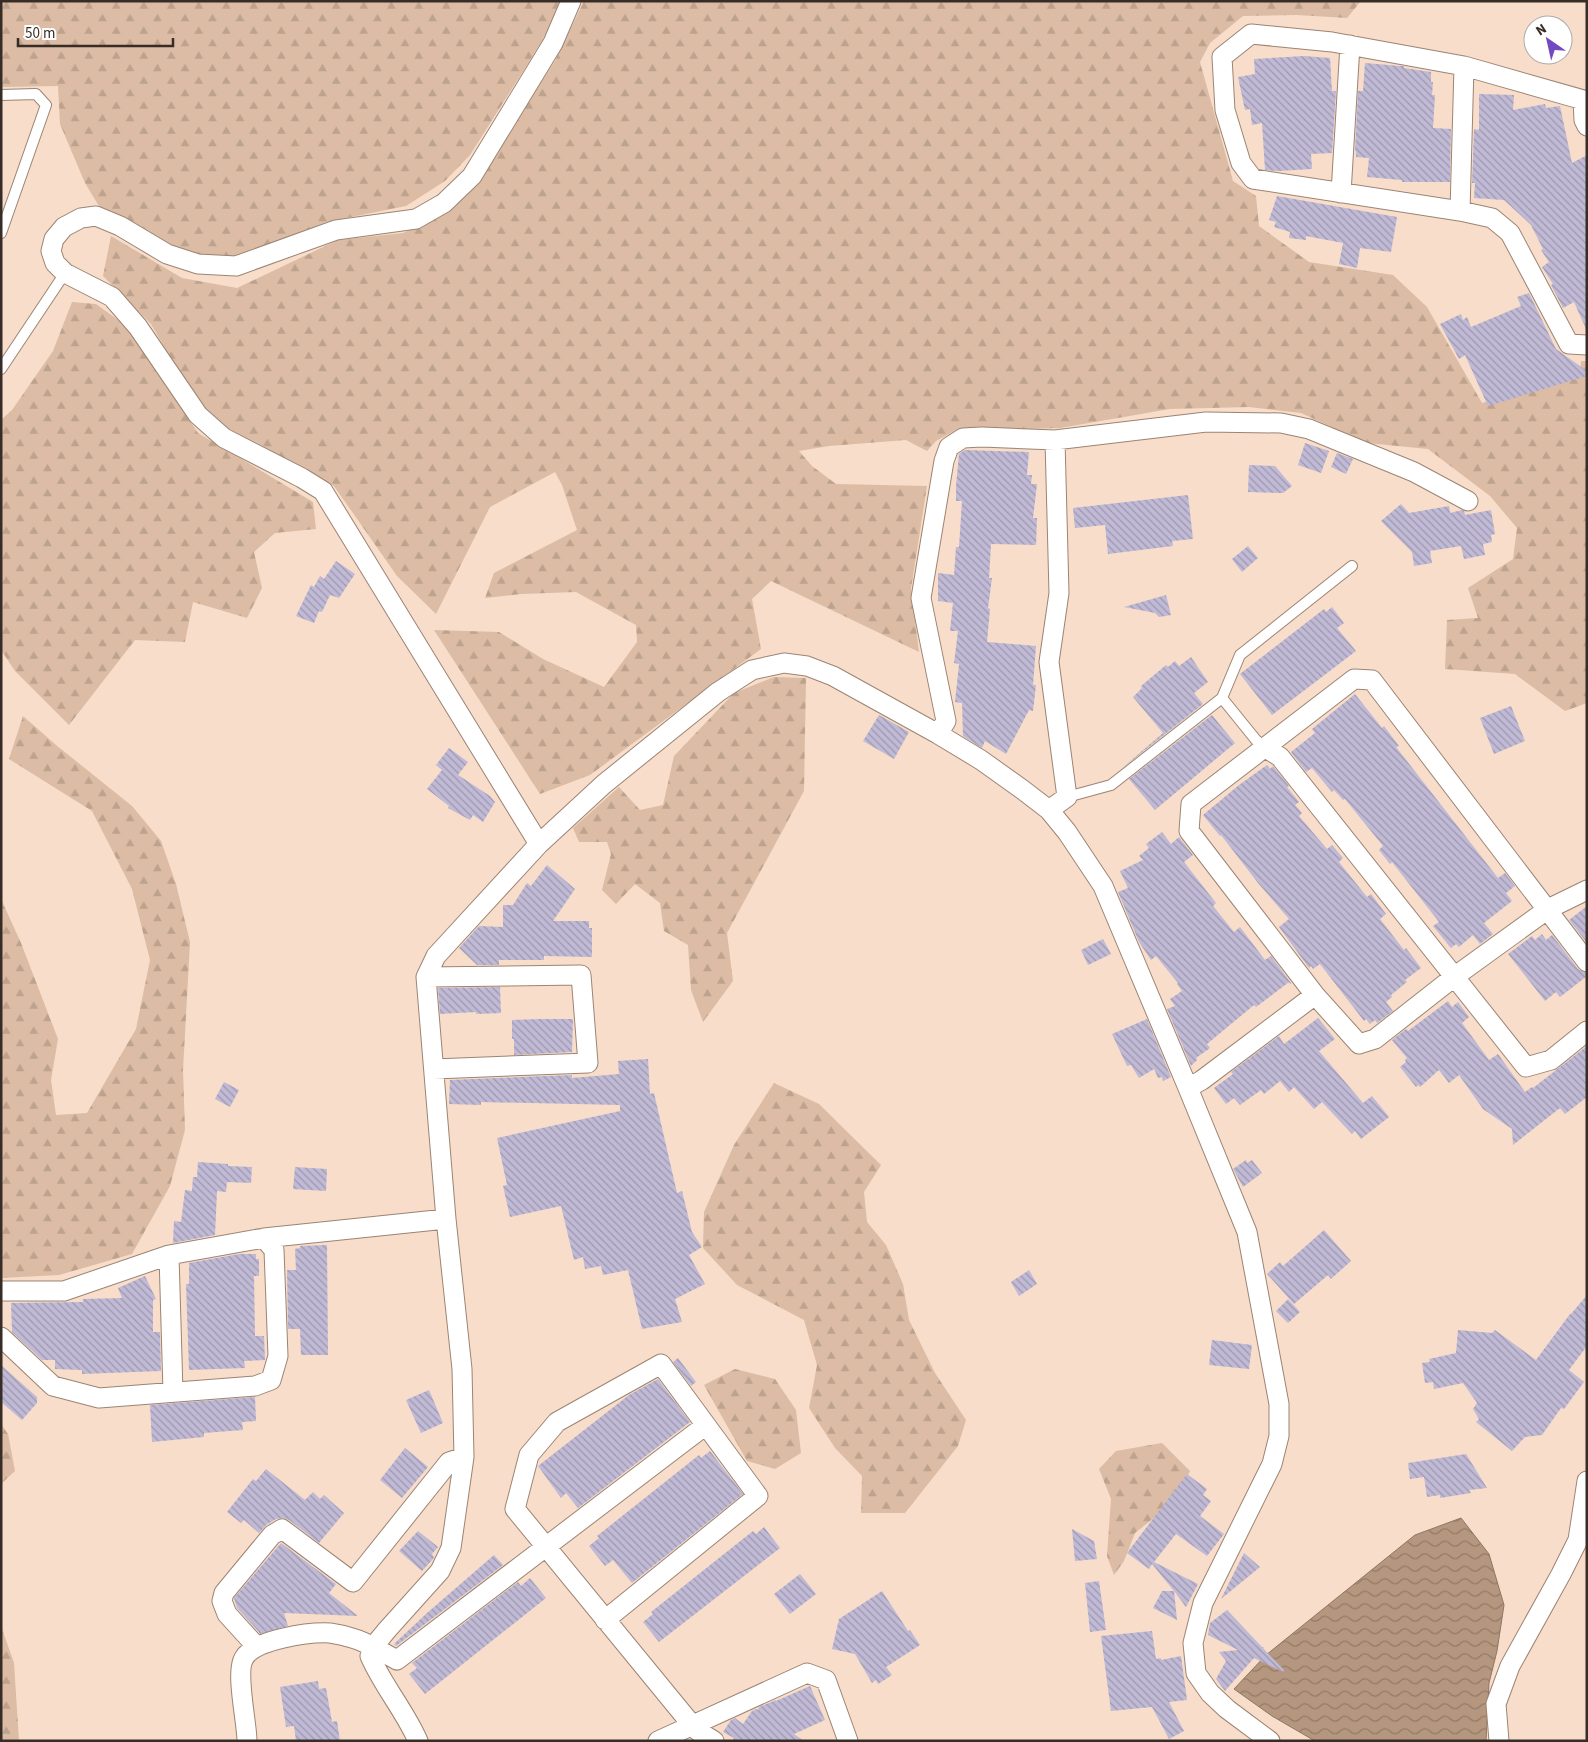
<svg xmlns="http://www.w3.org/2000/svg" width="1588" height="1742" viewBox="0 0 1588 1742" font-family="'Source Sans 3',sans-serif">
	<defs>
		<pattern id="forest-firs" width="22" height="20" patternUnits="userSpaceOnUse" patternTransform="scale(1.25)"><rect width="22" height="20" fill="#dcbca4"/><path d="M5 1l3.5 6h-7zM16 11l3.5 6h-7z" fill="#bda28d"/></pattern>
		<pattern id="water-waves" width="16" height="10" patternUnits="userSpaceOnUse" patternTransform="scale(1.25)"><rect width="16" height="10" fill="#b5967e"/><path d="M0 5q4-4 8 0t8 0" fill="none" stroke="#947b67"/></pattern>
		<pattern id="building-back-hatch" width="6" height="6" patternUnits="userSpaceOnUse" patternTransform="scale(1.25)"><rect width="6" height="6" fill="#c0bad6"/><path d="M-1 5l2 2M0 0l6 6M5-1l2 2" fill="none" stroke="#9d98ad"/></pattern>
	</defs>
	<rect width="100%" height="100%" fill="#f7ddca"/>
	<path fill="url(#forest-firs)" d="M 1,1 L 563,1 L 557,15 L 527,65 L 470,155 L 445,181 L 406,206 L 326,222 L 231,260 L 163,247 L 102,211 L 85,183 L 60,124 L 58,86 L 1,87 Z
		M 584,1 L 1361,1 L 1347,18 L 1297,15 L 1243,16 L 1210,43 L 1200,62 L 1233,181 L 1256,196 L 1259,226 L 1309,262 L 1393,275 L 1427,307 L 1482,403 L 1580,377 L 1581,361 L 1587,361 L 1587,703 L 1565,711 L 1515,674 L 1445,669 L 1447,620 L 1478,618 L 1468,588 L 1513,559 L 1517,528 L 1490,496 L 1428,449 L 1367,443 L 1301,413 L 1249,407 L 1170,409 L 1060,428 L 994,430 L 960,428 L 936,441 L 927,451 L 906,440 L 829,446 L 799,451 L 812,466 L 836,484 L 927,486 L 911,589 L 919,652 L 771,581 L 752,599 L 761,649 L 590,775 L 540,794 L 434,630 L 499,632 L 543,659 L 604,687 L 637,642 L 636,625 L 576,592 L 521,594 L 485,598 L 494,573 L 577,530 L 562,485 L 555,472 L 490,507 L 436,614 L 397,576 L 334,486 L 258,443 L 216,423 L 180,375 L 151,324 L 103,276 L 111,236 L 182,278 L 237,288 L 338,240 L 403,233 L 436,218 L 465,196 L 489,161 L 555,61 Z
		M 72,302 L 96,304 L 125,325 L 198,433 L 313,502 L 316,529 L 275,533 L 254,552 L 262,588 L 247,618 L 193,602 L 185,642 L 135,640 L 69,725 L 15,671 L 1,650 L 1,420 L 12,410 L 53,351 Z
		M 774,677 L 806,678 L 804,791 L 727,933 L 733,981 L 703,1022 L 691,990 L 688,945 L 664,931 L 660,903 L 635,884 L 616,904 L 602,890 L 611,854 L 607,842 L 579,842 L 573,828 L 619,787 L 640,810 L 663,805 L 674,756 L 734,693 Z
		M 23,716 L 56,745 L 132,806 L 161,841 L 176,884 L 190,942 L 183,1070 L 185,1130 L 170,1186 L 132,1254 L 59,1275 L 1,1278 L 1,899 L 21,943 L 58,1039 L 51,1080 L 56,1115 L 87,1113 L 136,1029 L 150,960 L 132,889 L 92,811 L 9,759 Z
		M 774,1083 L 819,1104 L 881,1165 L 864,1192 L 867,1222 L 886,1245 L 903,1284 L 909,1320 L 935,1373 L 966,1420 L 958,1446 L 905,1513 L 861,1513 L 862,1476 L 835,1448 L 809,1408 L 817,1365 L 804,1320 L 737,1285 L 703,1248 L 704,1212 L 734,1145 Z
		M 735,1369 L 775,1379 L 796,1410 L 801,1453 L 775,1469 L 747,1461 L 704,1385 Z
		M 1,1424 L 8,1434 L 15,1471 L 1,1484 Z
		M 1162,1443 L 1190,1471 L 1175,1501 L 1135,1533 L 1124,1561 L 1114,1575 L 1107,1556 L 1111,1499 L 1099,1469 L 1116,1451 Z
		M 1,1626 L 14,1663 L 19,1741 L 1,1741 Z"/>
	<path fill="url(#water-waves)" stroke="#8f7664" d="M 1461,1518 L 1489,1554 L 1504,1605 L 1497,1651 L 1489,1683 L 1486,1741 L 1315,1741 L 1272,1716 L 1234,1689 L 1266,1655 L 1415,1535 Z"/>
	<path fill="url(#building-back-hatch)" d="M 1304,56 L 1330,58 L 1332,91 L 1336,91 L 1332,153 L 1311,154 L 1312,169 L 1278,171 L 1265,170 L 1262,123 L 1252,125 L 1250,109 L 1245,110 L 1238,77 L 1255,74 L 1254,59 Z
		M 1365,63 L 1400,66 L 1404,66 L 1404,68 L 1431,72 L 1431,82 L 1433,82 L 1432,95 L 1435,95 L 1433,128 L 1451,129 L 1450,182 L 1402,182 L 1402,180 L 1367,177 L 1369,158 L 1356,157 L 1356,151 L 1355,151 L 1358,91 L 1363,91 Z
		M 1479,94 L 1514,95 L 1513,110 L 1545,104 L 1546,108 L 1560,106 L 1572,163 L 1587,155 L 1587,331 L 1574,302 L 1563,308 L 1551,285 L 1553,284 L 1542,267 L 1549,262 L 1541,250 L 1543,249 L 1531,225 L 1504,200 L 1474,198 L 1475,183 L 1472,183 L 1474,129 L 1479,130 Z
		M 1277,196 L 1397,217 L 1391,252 L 1360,248 L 1357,268 L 1339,264 L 1343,243 L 1306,236 L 1306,240 L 1289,238 L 1290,232 L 1274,227 L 1276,222 L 1269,220 Z
		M 1529,293 L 1556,349 L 1587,371 L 1587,376 L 1488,406 L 1465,355 L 1459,359 L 1440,324 L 1461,314 L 1463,320 L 1467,317 L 1471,327 L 1521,306 L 1517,297 Z
		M 1305,443 L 1329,451 L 1321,473 L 1298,465 Z
		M 965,450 L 1029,452 L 1027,475 L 1032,475 L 1031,484 L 1037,484 L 1033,518 L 1037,518 L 1036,545 L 991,544 L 989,578 L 992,578 L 988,608 L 990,609 L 987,642 L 1036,646 L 1033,685 L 1036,685 L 1033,711 L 1029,710 L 1006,754 L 985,741 L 982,748 L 963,736 L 962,703 L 955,702 L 959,664 L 954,663 L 958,631 L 950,631 L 953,603 L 938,601 L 938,573 L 954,575 L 956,547 L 959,547 L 962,501 L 956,501 L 956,486 L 959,454 Z
		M 1337,453 L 1353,459 L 1346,474 L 1331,467 Z
		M 1249,465 L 1275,466 L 1292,486 L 1283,493 L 1248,492 Z
		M 1188,495 L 1193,539 L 1172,541 L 1173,546 L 1108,554 L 1105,525 L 1075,528 L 1073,508 Z
		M 1401,504 L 1409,513 L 1449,506 L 1450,513 L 1462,510 L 1464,511 L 1465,515 L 1491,510 L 1495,534 L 1491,535 L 1492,542 L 1483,544 L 1485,555 L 1464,559 L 1461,546 L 1430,551 L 1432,563 L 1414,566 L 1412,552 L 1381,521 Z
		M 1248,546 L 1258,558 L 1242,572 L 1232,559 Z
		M 336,561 L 355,574 L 339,598 L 330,595 L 322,612 L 319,611 L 314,623 L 296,616 L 311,585 L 314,587 L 320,576 L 324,579 Z
		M 1166,595 L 1171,615 L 1159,617 L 1155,613 L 1124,607 Z
		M 1332,607 L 1344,623 L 1337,628 L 1356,651 L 1272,715 L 1240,674 L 1324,609 L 1326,612 Z
		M 1191,657 L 1208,682 L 1194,693 L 1203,704 L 1121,769 L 1163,733 L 1133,697 L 1142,688 L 1141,686 L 1166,665 L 1168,667 L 1175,661 L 1179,666 Z
		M 1355,694 L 1382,728 L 1384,726 L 1399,746 L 1396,747 L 1498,878 L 1505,873 L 1515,886 L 1506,893 L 1512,901 L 1484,923 L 1493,934 L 1480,944 L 1473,935 L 1459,947 L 1456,944 L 1451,948 L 1433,926 L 1439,922 L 1392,862 L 1390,864 L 1379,850 L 1383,846 L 1345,799 L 1343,800 L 1334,790 L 1332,792 L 1312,768 L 1306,772 L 1291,752 L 1315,733 L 1312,729 Z
		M 1511,706 L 1525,741 L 1494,754 L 1480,718 Z
		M 879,715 L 909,732 L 894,759 L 863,741 Z
		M 1212,715 L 1235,743 L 1155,810 L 1129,779 Z
		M 449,748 L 468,762 L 458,775 L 490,796 L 495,802 L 483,822 L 473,815 L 470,820 L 448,808 L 449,806 L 427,789 L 442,770 L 436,765 Z
		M 1267,765 L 1270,769 L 1273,766 L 1289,786 L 1287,787 L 1299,802 L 1295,805 L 1302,813 L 1299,816 L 1327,849 L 1332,845 L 1343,858 L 1339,862 L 1367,897 L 1371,894 L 1386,914 L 1380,919 L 1404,950 L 1406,948 L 1421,968 L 1405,980 L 1407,982 L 1391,995 L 1392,997 L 1386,1002 L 1393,1011 L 1377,1023 L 1375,1020 L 1370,1024 L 1366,1019 L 1364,1021 L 1320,964 L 1313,969 L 1311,966 L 1309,968 L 1279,927 L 1289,919 L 1258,883 L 1221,835 L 1220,836 L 1203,815 L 1239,785 Z
		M 1162,832 L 1171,844 L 1179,837 L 1193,855 L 1184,862 L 1216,903 L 1213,906 L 1234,932 L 1240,927 L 1265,960 L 1271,956 L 1291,983 L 1290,984 L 1289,982 L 1256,1007 L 1254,1005 L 1207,1044 L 1210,1048 L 1196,1058 L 1197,1060 L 1191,1066 L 1167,1009 L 1175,1006 L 1170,999 L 1182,991 L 1177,984 L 1178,983 L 1156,956 L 1151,960 L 1139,942 L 1118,892 L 1128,888 L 1120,871 L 1143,860 L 1139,856 L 1149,848 L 1146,844 Z
		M 547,865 L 575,889 L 553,921 L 589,921 L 589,928 L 592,928 L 592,957 L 544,956 L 544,960 L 499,960 L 499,965 L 477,965 L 459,948 L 479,926 L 503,927 L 503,905 L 513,905 L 527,883 L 531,886 Z
		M 1587,906 L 1587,943 L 1569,920 Z
		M 1542,934 L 1546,940 L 1552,935 L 1578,969 L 1587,973 L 1587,976 L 1560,997 L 1556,992 L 1545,1001 L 1508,954 L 1532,936 L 1535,940 Z
		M 1103,939 L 1111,954 L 1088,965 L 1081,950 Z
		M 500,987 L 501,1013 L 476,1014 L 476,1012 L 440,1014 L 438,988 Z
		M 1448,1001 L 1452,1007 L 1458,1002 L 1469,1017 L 1462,1023 L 1489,1060 L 1498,1054 L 1525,1092 L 1532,1087 L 1533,1088 L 1587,1046 L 1587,1097 L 1565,1114 L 1560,1108 L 1513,1145 L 1512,1129 L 1483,1109 L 1459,1075 L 1449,1083 L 1439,1070 L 1420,1087 L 1418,1085 L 1416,1087 L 1400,1067 L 1406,1062 L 1405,1060 L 1407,1058 L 1392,1040 L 1406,1029 L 1408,1031 Z
		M 1318,1018 L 1335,1039 L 1319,1051 L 1363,1103 L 1372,1096 L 1389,1117 L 1361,1139 L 1355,1131 L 1352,1134 L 1322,1102 L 1314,1109 L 1294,1087 L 1289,1092 L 1280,1081 L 1264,1094 L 1261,1090 L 1240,1105 L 1234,1098 L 1226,1104 L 1214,1088 L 1233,1074 L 1231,1072 L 1279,1036 L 1284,1044 Z
		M 540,1019 L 573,1019 L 572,1052 L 514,1055 L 514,1039 L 512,1039 L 512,1020 Z
		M 1147,1019 L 1171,1077 L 1163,1081 L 1162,1077 L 1158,1078 L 1154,1069 L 1139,1078 L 1131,1065 L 1127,1066 L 1112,1034 Z
		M 648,1059 L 650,1094 L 654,1093 L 677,1193 L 682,1191 L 692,1232 L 702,1247 L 689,1255 L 705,1284 L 675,1299 L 682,1322 L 642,1329 L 628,1270 L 603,1275 L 601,1266 L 585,1269 L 583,1257 L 574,1260 L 561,1206 L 510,1217 L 503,1186 L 507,1185 L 497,1138 L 620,1111 L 620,1105 L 481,1102 L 481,1105 L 449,1104 L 450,1080 L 572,1075 L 572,1078 L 619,1074 L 618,1061 Z
		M 224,1082 L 239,1090 L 230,1107 L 215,1099 Z
		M 1246,1160 L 1247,1163 L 1252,1160 L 1262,1173 L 1243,1187 L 1233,1169 Z
		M 198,1162 L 228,1164 L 228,1166 L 252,1167 L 251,1183 L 227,1182 L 226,1192 L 217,1191 L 215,1235 L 173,1243 L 174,1221 L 181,1222 L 185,1190 L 192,1191 L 193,1177 L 197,1177 Z
		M 295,1167 L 327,1169 L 326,1191 L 293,1189 Z
		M 1324,1230 L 1351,1261 L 1331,1279 L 1328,1275 L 1294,1304 L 1267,1274 L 1280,1262 L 1283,1266 Z
		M 327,1245 L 328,1355 L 301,1355 L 300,1329 L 288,1329 L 287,1270 L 296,1270 L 295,1249 L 300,1248 L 300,1246 Z
		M 239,1254 L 256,1254 L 256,1259 L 259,1259 L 259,1276 L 254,1276 L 255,1336 L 264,1336 L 265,1360 L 244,1361 L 245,1368 L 189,1370 L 186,1284 L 189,1284 L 189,1263 Z
		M 1029,1270 L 1037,1284 L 1019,1296 L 1011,1282 Z
		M 145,1276 L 156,1299 L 153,1300 L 153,1332 L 160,1332 L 161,1371 L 82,1374 L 82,1370 L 55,1369 L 55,1360 L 42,1360 L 12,1332 L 11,1303 L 83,1302 L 83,1299 L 122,1298 L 118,1288 Z
		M 1587,1295 L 1587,1346 L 1569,1370 L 1584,1382 L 1564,1409 L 1561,1408 L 1542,1435 L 1525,1437 L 1512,1451 L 1476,1422 L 1479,1419 L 1473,1409 L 1477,1403 L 1463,1383 L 1434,1389 L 1433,1382 L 1425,1383 L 1422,1363 L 1430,1362 L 1429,1359 L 1456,1353 L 1458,1330 L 1492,1333 L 1495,1330 L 1536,1360 L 1570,1314 L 1571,1314 Z
		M 1288,1299 L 1300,1312 L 1288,1323 L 1276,1311 Z
		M 1212,1340 L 1252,1345 L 1249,1369 L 1209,1365 Z
		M 678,1358 L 696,1382 L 691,1386 L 673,1362 Z
		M 1,1365 L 37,1397 L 37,1403 L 22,1420 L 1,1402 Z
		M 658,1379 L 690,1422 L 578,1508 L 566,1493 L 561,1498 L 538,1466 L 629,1395 Z
		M 429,1390 L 443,1423 L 421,1433 L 406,1400 Z
		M 255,1397 L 256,1421 L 242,1422 L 243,1430 L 204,1433 L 204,1437 L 152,1442 L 150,1405 Z
		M 405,1448 L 428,1467 L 402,1498 L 380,1480 Z
		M 710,1451 L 743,1494 L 632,1583 L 613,1560 L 605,1566 L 589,1546 L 599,1538 L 597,1536 L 699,1455 L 701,1458 Z
		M 1466,1454 L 1487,1488 L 1469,1490 L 1471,1493 L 1440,1498 L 1440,1495 L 1427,1497 L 1424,1477 L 1410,1479 L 1408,1463 Z
		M 266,1469 L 305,1500 L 313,1492 L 320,1499 L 324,1495 L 344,1513 L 319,1543 L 289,1520 L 283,1518 L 276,1519 L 266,1525 L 259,1533 L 244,1520 L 241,1523 L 227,1512 L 253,1479 L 256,1481 Z
		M 1187,1474 L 1207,1489 L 1203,1495 L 1211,1501 L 1200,1516 L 1224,1534 L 1207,1556 L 1176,1534 L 1154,1562 L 1198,1584 L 1186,1607 L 1174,1591 L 1177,1620 L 1153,1608 L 1162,1591 L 1174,1591 L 1152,1564 L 1149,1569 L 1127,1553 Z
		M 764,1527 L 780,1548 L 659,1642 L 643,1622 L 653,1614 L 651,1612 L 753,1531 L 756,1534 Z
		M 1072,1529 L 1094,1541 L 1097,1559 L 1075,1561 Z
		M 418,1531 L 438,1547 L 432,1554 L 434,1557 L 433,1559 L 422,1571 L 399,1551 Z
		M 281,1543 L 336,1584 L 329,1593 L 358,1616 L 284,1613 L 288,1626 L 260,1634 L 258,1631 L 237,1608 L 234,1598 Z
		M 1244,1553 L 1260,1567 L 1221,1599 Z
		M 494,1555 L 503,1565 L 396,1646 L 394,1644 L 427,1613 Z
		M 800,1574 L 816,1594 L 790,1614 L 774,1594 Z
		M 530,1578 L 546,1598 L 425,1694 L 409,1674 L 417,1668 L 412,1663 L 518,1582 L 521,1586 Z
		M 1099,1581 L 1106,1630 L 1090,1632 L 1085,1583 Z
		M 882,1591 L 908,1631 L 910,1630 L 920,1645 L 886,1667 L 892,1675 L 878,1684 L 876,1680 L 872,1683 L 855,1654 L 832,1649 L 839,1619 Z
		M 1227,1610 L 1262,1647 L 1264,1647 L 1263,1648 L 1284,1670 L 1283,1672 L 1254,1658 L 1225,1691 L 1216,1679 L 1226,1661 L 1219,1652 L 1238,1650 L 1208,1635 L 1210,1623 Z
		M 1152,1631 L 1156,1659 L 1161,1658 L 1161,1660 L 1181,1656 L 1187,1700 L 1169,1702 L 1184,1731 L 1169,1739 L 1152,1707 L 1111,1711 L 1101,1636 Z
		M 318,1681 L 319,1689 L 326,1688 L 332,1722 L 337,1721 L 340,1741 L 296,1741 L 294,1726 L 286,1727 L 280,1687 Z
		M 810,1686 L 825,1720 L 794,1734 L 804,1741 L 732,1741 L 734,1738 L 723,1732 L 731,1720 L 735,1718 L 743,1724 L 752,1711 L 756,1709 L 758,1710 L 759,1707 L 776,1700 L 776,1701 Z"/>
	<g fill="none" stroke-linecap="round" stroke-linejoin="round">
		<g stroke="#9c8473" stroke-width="12">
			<path id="lane" d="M 1,95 L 36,94 L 46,105 L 1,233
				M 1,369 L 65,273
				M 1266,748 L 1256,740 L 1222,698 L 1240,655 L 1352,566
				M 1067,797 L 1111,785 L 1222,698"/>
		</g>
		<g stroke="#9c8473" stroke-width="21">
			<path id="street" d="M 1583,101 L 1584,120 L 1587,126
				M 1587,101 L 1464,66 L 1332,42 L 1251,34 L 1222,57 L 1225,110 L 1241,163 L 1253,179 L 1460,211 L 1492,218 L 1510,233 L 1569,344 L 1587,345
				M 1341,193 L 1350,45
				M 1460,211 L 1464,66
				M 938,734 L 946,721 L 921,598 L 944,461 L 949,447 L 963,438 L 982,437 L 1055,440 L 1206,422 L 1281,423 L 1309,429 L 1414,472 L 1468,501
				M 1266,748 L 1280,757 L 1526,1067 L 1551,1060 L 1587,1031
				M 1049,810 L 1067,797 L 1049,662 L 1059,593 L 1055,440
				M 539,844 L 323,491 L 302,478 L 224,438 L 198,415 L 138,327 L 112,297 L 65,273 L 55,263 L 51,251 L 54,239 L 64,227 L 81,218 L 96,216 L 120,226 L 167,254 L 198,264 L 236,266 L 336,230 L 416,219 L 444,203 L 472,176 L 553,43 L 571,1
				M 426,977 L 581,975 L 588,1063 L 434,1069
				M 1315,995 L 1189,831 L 1191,804 L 1354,679 L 1372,680 L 1587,962
				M 1188,1088 L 1202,1080 L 1315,995 L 1359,1044 L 1375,1039 L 1454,977 L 1548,909 L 1587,890
				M 169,1255 L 173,1392
				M 1,1291 L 64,1291 L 169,1255 L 264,1238 L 446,1219
				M 1,1337 L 53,1386 L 99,1398 L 255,1386 L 271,1380 L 278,1356 L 274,1250 L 264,1238
				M 605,1620 L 758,1496 L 661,1364 L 557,1422 L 529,1455 L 515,1509 L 692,1725 L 698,1731 L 714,1741
				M 257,1647 L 227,1614 L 222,1601 L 224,1593 L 272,1535 L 282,1529 L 353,1582 L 449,1462 L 464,1457
				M 247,1741 C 247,1722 235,1672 244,1658 C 255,1639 310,1632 330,1633 C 337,1634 346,1636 352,1638 C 368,1642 383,1653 397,1660 L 706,1425
				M 418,1741 C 405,1711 383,1686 370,1656 L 373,1647 L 387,1630 L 440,1571 L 451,1548 L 464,1457 L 462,1369 L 446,1219 L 426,977 L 436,956 L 539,844 L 604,784 L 718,692 L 752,670 L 784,663 L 807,666 L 833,676 L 938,734 L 981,760 L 1023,790 L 1049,810 L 1067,832 L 1103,886 L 1188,1088 L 1247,1232 L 1279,1404 L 1279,1436 L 1272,1464 L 1203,1603 L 1193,1643 L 1196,1673 L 1210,1693 L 1227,1709 L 1270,1741
				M 658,1741 L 807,1673 L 826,1680 L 848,1741
				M 1499,1741 L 1496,1704 L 1510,1666 L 1561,1574 L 1578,1540 L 1587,1481"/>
		</g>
		<use href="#lane" stroke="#fff" stroke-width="10"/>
		<use href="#street" stroke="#fff" stroke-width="19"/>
	</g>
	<rect width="1588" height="1742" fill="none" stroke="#372d26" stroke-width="5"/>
	<g transform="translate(1548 40) rotate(326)"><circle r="24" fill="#ffffff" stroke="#afaba8"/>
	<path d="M0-4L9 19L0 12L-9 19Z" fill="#7349c1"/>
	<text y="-8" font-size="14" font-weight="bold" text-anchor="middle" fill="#372d26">N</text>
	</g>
	<path d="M18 38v8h155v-8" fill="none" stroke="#372d26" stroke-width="2.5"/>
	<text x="25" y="38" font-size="15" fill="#372d26" stroke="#ffffff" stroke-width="4" paint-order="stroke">50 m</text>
</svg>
